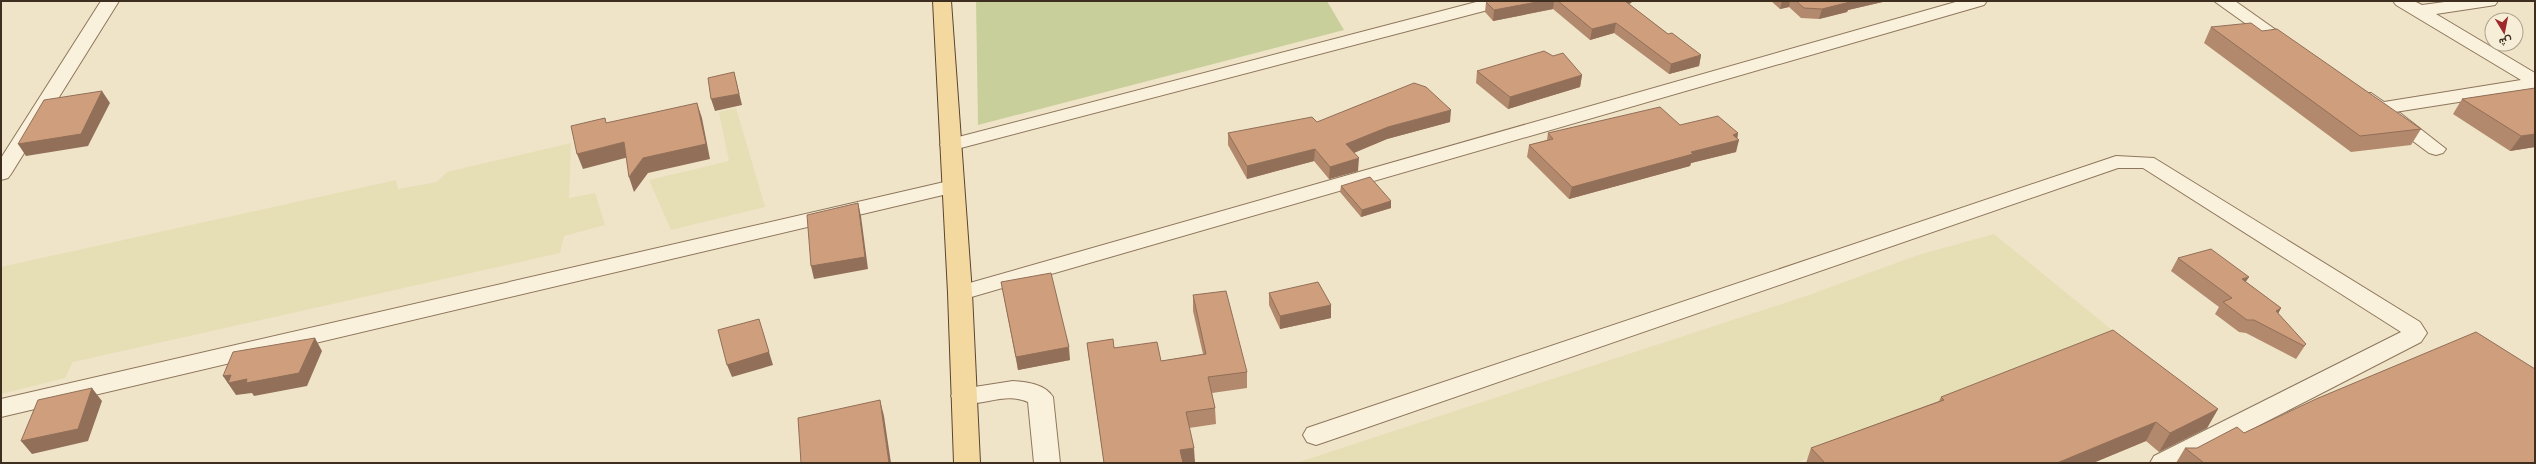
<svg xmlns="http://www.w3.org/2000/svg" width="2536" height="464" viewBox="0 0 2536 464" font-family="'Libre Baskerville',Vazirmatn,serif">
	<rect width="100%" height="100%" fill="#f0e4c8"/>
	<path fill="#e6deb5" d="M 736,108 L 765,207 L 671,230 L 649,180 L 729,161 L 719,112 Z
		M 571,143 L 569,198 L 595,193 L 605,225 L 564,236 L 560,253 L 73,362 L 65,378 L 1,394 L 1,267 L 396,180 L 398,189 L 437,182 L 447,172 Z
		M 1994,234 L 2112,330 L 1796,463 L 1296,463 L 1809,295 L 1918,255 Z"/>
	<path fill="#c9cf9b" d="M 976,1 L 1327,1 L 1344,30 L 978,125 Z"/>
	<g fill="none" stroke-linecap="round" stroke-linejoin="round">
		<g stroke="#8d765c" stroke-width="2">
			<path id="minor" d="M 101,1 L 119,1 L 11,174 L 8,178 L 1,180 L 1,158 Z
				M 1480,1 L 1510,1 L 1507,5 L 957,149 L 950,151 L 943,149 L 940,145 L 943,141 Z
				M 1959,1 L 1987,1 L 1984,5 L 968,298 L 960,301 L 952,298 L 948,293 L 952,288 Z
				M 2214,1 L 2235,1 L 2300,47 L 2298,51 L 2284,51 Z
				M 2393,1 L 2414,1 L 2422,5 L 2452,1 L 2498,1 L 2495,5 L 2489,6 L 2436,14 L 2535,73 L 2535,90 L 2395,112 L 2400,113 L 2446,149 L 2443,153 L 2436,155 L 2429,153 L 2386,121 L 2383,117 L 2386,113 C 2375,115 2360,106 2354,97 L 2357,93 L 2371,93 L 2384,102 L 2521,80 L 2396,5 Z
				M 2116,156 L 2154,158 L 2420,322 L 2427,333 L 2421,342 L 2186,463 L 2150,463 L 2154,456 L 2401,332 L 2143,168 L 2118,168 L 1325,442 L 1316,445 L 1307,442 L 1303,435 L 1307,428 Z
				M 953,180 L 960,181 L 964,186 L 960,191 L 1,417 L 1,399 Z
				M 1013,381 C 1027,382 1045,384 1053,397 L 1060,463 L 1034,463 L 1028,402 C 1005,391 978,409 955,402 L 951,396 L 955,390 Z"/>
		</g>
		<g stroke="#5b4430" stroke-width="2">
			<path id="major" d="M 933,1 L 951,1 L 972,293 L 980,463 L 954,463 L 948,293 Z"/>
		</g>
		<use href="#minor" fill="#faf1dc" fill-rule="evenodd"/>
		<use href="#major" fill="#f3d9a0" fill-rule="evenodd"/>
	</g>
	<path fill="#b2896c" d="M 1489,1 L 1632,1 L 1631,3 L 1629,4 L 1668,34 L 1701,55 L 1699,66 L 1669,74 L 1614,33 L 1590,40 L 1553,9 L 1493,21 L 1485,12 L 1486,2 Z
		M 1771,1 L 1887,1 L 1848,10 L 1847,12 L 1819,19 L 1801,18 L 1789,7 L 1780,9 Z
		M 2211,27 L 2262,31 L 2421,129 L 2411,145 L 2351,152 L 2204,43 Z
		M 1477,71 L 1582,75 L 1580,87 L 1508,109 L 1476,83 Z
		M 2535,88 L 2535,147 L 2510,151 L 2453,114 L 2462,99 Z
		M 1317,122 L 1450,122 L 1387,139 L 1354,153 L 1358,171 L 1329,179 L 1314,161 L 1247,179 L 1228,145 L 1228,133 Z
		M 1680,125 L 1738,133 L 1737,138 L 1736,152 L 1691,163 L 1690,166 L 1569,199 L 1527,157 L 1529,145 L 1547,140 L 1548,133 Z
		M 1341,186 L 1391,201 L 1391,208 L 1361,217 L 1340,192 Z
		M 2178,258 L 2246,282 L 2281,308 L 2278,314 L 2306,344 L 2296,359 L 2246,333 L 2239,332 L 2215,314 L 2219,307 L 2171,271 Z
		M 1001,282 L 1070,360 L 1018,370 Z
		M 1269,293 L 1331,305 L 1331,318 L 1280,329 L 1269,305 Z
		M 1193,295 L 1247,372 L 1247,388 L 1212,393 L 1215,408 L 1216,424 L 1189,428 L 1195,463 L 1104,463 L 1089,359 L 1087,343 L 1114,348 L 1161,361 L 1203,354 L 1193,311 Z
		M 1941,397 L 2218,409 L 2207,428 L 2159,452 L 2146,441 L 2093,463 L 1806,463 L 1811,448 L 1939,401 Z
		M 2244,433 L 2535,463 L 2176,463 L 2185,448 L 2197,448 Z"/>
	<path fill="#916f58" d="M 1542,1 L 1554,1 L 1553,9 L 1493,21 L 1494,10 Z
		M 1618,1 L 1632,1 L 1631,3 L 1617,7 Z
		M 1782,1 L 1790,1 L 1789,7 L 1780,9 Z
		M 1848,1 L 1887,1 L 1848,10 L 1847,12 L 1819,19 L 1822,9 Z
		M 1616,23 L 1614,33 L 1590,40 L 1592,29 Z
		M 1701,55 L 1699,66 L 1669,74 L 1671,64 Z
		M 734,72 L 742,105 L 715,111 L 711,99 Z
		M 1582,75 L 1580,87 L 1508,109 L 1510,97 Z
		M 102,91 L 110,103 L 88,146 L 26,156 L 18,144 Z
		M 697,103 L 702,118 L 710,159 L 648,173 L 634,192 L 629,177 L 643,158 Z
		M 1451,110 L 1450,122 L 1387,139 L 1346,156 L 1346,144 L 1388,127 Z
		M 1738,133 L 1737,140 L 1739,140 L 1736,152 L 1691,163 L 1690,166 L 1569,199 L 1572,187 L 1691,152 L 1733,135 Z
		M 2535,134 L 2535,147 L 2510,151 L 2521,136 Z
		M 624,142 L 629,157 L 583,169 L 577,154 Z
		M 1315,149 L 1314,161 L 1247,179 L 1247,166 Z
		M 1359,158 L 1358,171 L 1329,179 L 1330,167 Z
		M 1391,201 L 1391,208 L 1361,217 L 1362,210 Z
		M 858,203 L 861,216 L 868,269 L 814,279 L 811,266 Z
		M 2249,277 L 2241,289 L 2242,279 Z
		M 1331,305 L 1331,318 L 1280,329 L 1280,316 Z
		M 2281,308 L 2274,321 L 2276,311 Z
		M 763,332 L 773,365 L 732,377 L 727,365 Z
		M 315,338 L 322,351 L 307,386 L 254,396 L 252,393 L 236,395 L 223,376 Z
		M 1069,347 L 1070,360 L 1018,370 L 1016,357 Z
		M 92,388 L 102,401 L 88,441 L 32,454 L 21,441 Z
		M 880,400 L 884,416 L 891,463 L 889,463 Z
		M 2218,409 L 2207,428 L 2159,452 L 2170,433 Z
		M 2156,422 L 2146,441 L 2093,463 L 2057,463 Z
		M 1194,448 L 1195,463 L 1181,463 L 1180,450 Z"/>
	<path fill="#cf9f7d" stroke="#916f58" d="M 1489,1 L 1542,1 L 1494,10 L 1486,2 Z
		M 1558,1 L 1625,1 L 1668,34 L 1672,33 L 1701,55 L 1671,64 L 1616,23 L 1592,29 Z
		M 1796,1 L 1849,1 L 1850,2 L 1822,9 L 1804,8 Z
		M 2251,23 L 2262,31 L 2277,29 L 2421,129 L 2360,136 L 2211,27 Z
		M 1544,51 L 1553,56 L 1563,53 L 1582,75 L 1510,97 L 1477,71 Z
		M 734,72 L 739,94 L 711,99 L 708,78 Z
		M 1414,83 L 1426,87 L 1451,110 L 1388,127 L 1346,144 L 1359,158 L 1330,167 L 1315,149 L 1247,166 L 1228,133 L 1312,117 L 1317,122 Z
		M 2535,88 L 2535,134 L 2521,136 L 2462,99 Z
		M 102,91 L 81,134 L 18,144 L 44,100 Z
		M 697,103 L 706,144 L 643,158 L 629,177 L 624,142 L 577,154 L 571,126 L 605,118 L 606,123 Z
		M 1660,107 L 1680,125 L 1718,116 L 1738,133 L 1733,135 L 1739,140 L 1691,152 L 1693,154 L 1572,187 L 1529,145 L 1553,139 L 1548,133 Z
		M 1370,177 L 1391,201 L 1362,210 L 1341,186 Z
		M 858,203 L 865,257 L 811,266 L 807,215 Z
		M 2211,249 L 2249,277 L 2242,279 L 2281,308 L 2276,311 L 2306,344 L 2304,346 L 2254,320 L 2247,320 L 2223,302 L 2232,298 L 2178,258 Z
		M 1051,273 L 1069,347 L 1016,357 L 1001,282 Z
		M 1318,282 L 1331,305 L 1280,316 L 1269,293 Z
		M 1226,291 L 1247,372 L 1208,377 L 1215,408 L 1186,412 L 1194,448 L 1180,450 L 1183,463 L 1104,463 L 1087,343 L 1113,339 L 1114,348 L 1157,342 L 1161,361 L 1206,354 L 1193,295 Z
		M 759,319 L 769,352 L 727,365 L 718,330 Z
		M 2113,330 L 2218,409 L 2170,433 L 2156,422 L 2057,463 L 1825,463 L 1811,448 L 1944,400 L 1941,397 Z
		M 2476,332 L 2535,369 L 2535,463 L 2204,463 L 2185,448 L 2197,448 L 2237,427 L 2244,433 L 2316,399 Z
		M 315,338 L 299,373 L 246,383 L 247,379 L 228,383 L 231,375 L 223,376 L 233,352 Z
		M 92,388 L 78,429 L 21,441 L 38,400 Z
		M 880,400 L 889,463 L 801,463 L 798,418 Z"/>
	<rect width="2536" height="464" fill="none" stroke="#3d2e20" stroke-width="4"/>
	<g transform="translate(2504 32) rotate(170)"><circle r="19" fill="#f7eed8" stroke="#ada18e"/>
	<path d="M0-3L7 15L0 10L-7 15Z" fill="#9e2a2b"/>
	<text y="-6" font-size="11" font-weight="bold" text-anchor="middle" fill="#3d2e20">ش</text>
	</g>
</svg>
